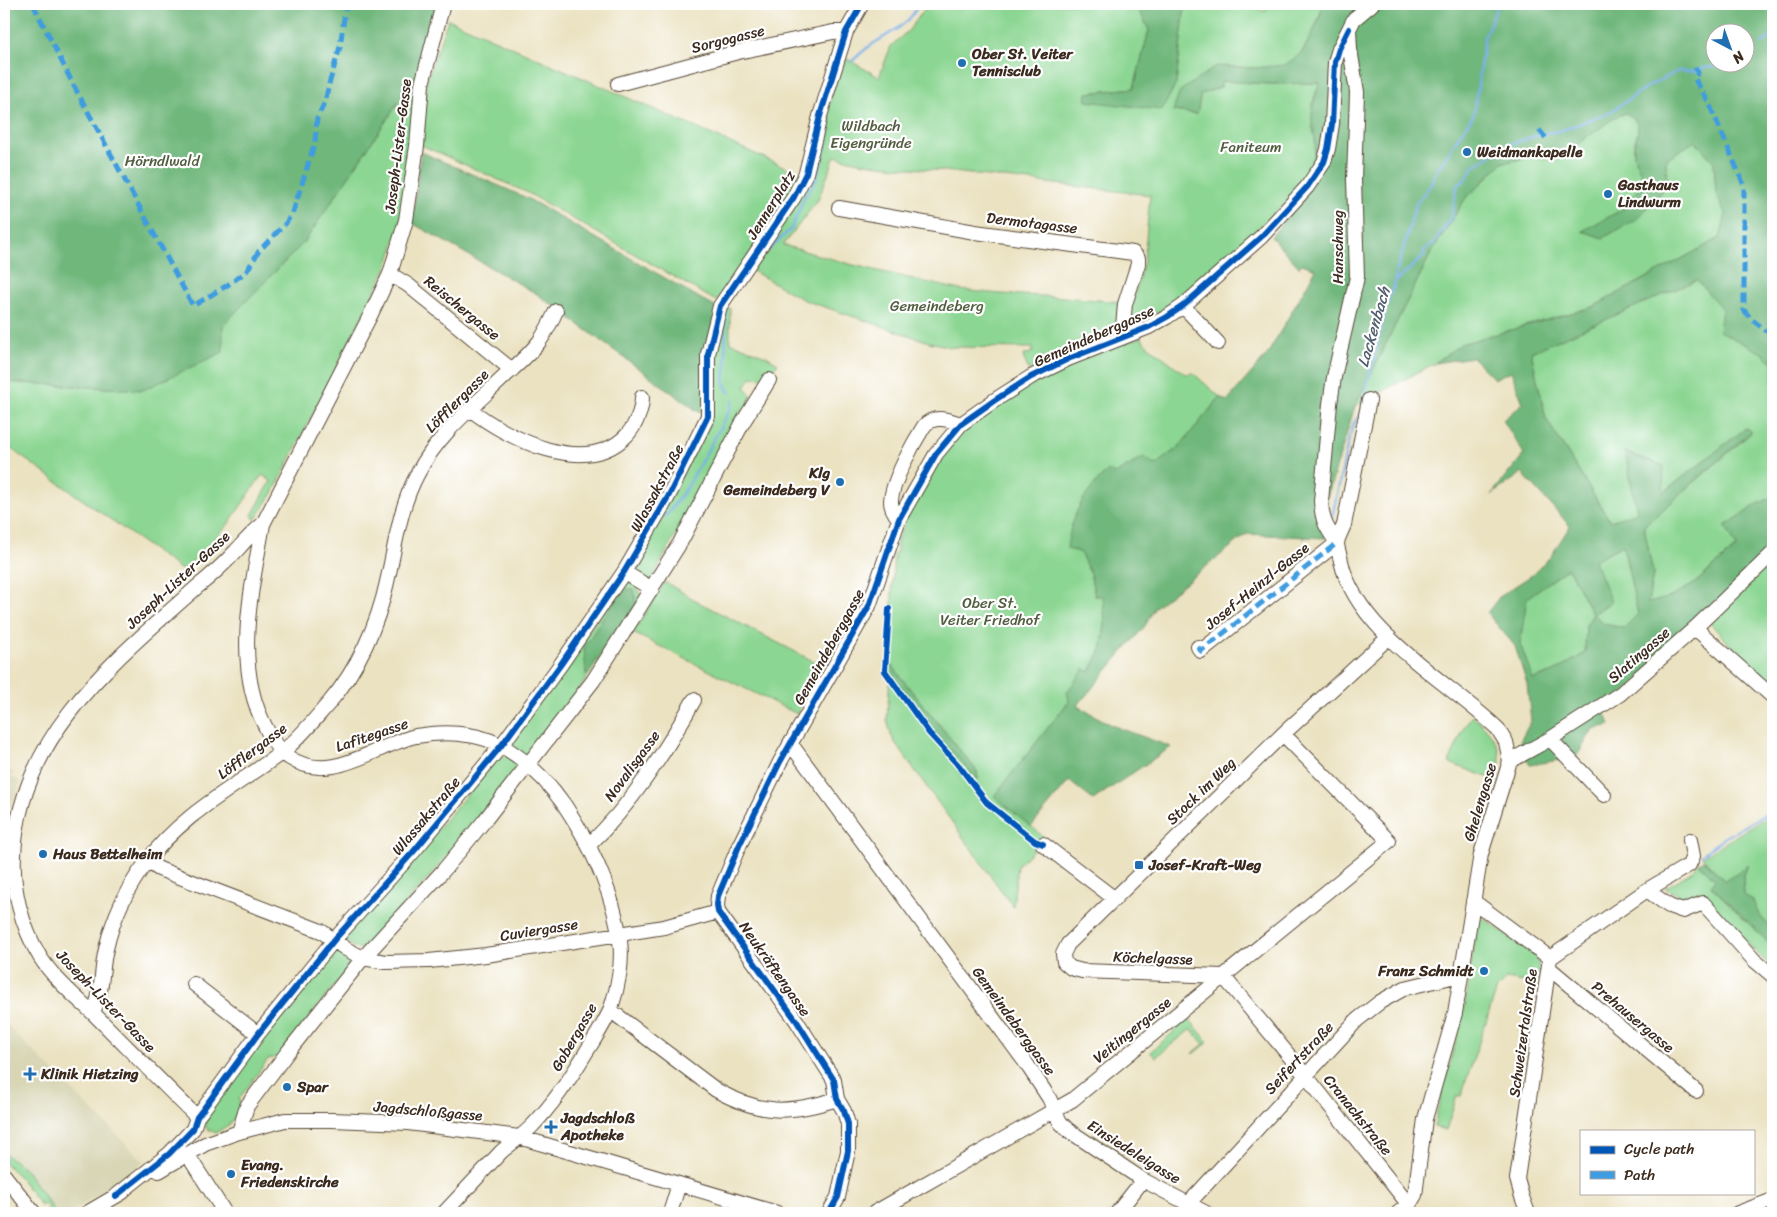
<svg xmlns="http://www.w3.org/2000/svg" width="1777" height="1217" viewBox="0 0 1777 1217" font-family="Sriracha,sans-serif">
	<rect width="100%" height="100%" fill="#fff"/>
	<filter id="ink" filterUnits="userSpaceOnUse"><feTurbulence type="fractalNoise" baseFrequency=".02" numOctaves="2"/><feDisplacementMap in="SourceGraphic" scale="10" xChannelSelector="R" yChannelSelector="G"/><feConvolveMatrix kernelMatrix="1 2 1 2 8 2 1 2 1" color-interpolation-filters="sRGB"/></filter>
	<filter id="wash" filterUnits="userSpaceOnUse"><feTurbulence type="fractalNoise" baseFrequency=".0096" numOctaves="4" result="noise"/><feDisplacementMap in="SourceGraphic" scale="20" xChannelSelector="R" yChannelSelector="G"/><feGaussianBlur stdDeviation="1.12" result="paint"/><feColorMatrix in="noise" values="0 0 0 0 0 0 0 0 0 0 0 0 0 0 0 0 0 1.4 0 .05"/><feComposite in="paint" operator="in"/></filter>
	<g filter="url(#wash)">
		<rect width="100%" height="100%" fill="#ebe2c1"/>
		<path fill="#d8d6b5" d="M 4,768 L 13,772 L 11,777 L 21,782 L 4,822 Z
			M 4,1022 L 144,1162 L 70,1213 L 56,1213 L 24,1168 L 4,1153 Z"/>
		<path fill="#8bd692" stroke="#638058" d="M 926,4 L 1136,4 L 1149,30 L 1134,88 L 1087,93 L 1176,84 L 1185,4 L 1250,4 L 1265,12 L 1267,4 L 1323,4 C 1317,25 1307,54 1286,65 C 1274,70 1232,67 1217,67 L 1173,111 L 1196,114 L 1201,94 L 1221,87 L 1222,81 L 1270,84 L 1320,83 C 1317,90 1313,98 1313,105 C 1312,119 1316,131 1316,144 C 1316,164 1308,179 1296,193 L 1200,281 L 1166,307 L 1148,318 L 1126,326 L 1144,261 L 1150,195 C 1081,187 1013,179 945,171 C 908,167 870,167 835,156 L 818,200 L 783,245 L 853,265 L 960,290 L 1001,294 L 1063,297 L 1121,302 L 1116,332 L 1029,371 L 1023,357 L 1024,355 L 1033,352 L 1033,348 L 951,347 L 929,342 L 804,300 L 742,265 L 716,301 L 528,193 L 421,145 L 427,80 L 448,19 L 808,177 L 824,127 L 835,83 L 847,59 L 879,77 L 891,46 L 909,30 L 924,10 Z
			M 421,69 L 401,223 L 387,267 L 273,493 L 255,520 L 252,515 L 271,481 L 262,475 L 227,526 L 183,571 L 4,444 L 4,382 L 143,390 L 222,325 L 305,241 Z
			M 1626,113 C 1650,127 1630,138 1634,154 C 1636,163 1641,172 1644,180 L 1627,207 L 1583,232 L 1667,185 L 1666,159 L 1695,141 L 1714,162 L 1716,193 L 1726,215 L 1720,238 L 1593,307 L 1461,344 L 1435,363 L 1355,406 L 1431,253 L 1465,199 L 1502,163 L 1534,156 L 1556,160 L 1615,117 Z
			M 1697,279 L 1762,353 L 1773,362 L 1773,497 L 1758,504 L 1725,526 L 1737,546 L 1694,584 L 1671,597 L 1648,604 L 1653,574 L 1644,526 L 1751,433 L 1746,428 L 1637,513 L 1610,521 L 1546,419 L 1531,352 Z
			M 730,308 L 730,342 L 766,356 L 778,363 C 768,376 769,379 751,377 L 745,387 L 752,396 L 745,410 L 743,408 L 732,427 L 651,581 L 638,572 L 635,567 L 639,555 L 710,423 L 713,367 L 723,309 Z
			M 1141,337 L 1145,343 L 1185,374 L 1193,373 L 1220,397 L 1179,447 L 1155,465 L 1144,457 L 1115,474 L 1073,550 L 1080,552 L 1090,573 L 1095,596 L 1103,595 L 1105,623 L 1102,647 L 1090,672 L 1084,669 L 1069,701 L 995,796 L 1045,838 L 1017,866 L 1013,907 L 896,744 L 891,735 L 887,720 L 890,673 L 937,735 L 978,779 L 977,771 L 906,684 L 889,661 L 894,553 L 897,552 L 897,541 L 916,495 L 949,447 L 962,434 L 982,417 L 1019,390 L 1072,362 Z
			M 1623,545 L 1638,614 L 1624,628 L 1603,624 L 1594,614 L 1593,560 Z
			M 1773,555 L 1773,691 L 1708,621 Z
			M 1568,568 L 1593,615 L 1586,625 L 1585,653 L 1554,672 L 1533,679 L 1520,644 L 1526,598 Z
			M 629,582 L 636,584 L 642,597 L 578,691 L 529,755 L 524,755 L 514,748 L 513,740 L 620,587 Z
			M 665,582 L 700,603 L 823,666 L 797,714 L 633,633 Z
			M 1472,715 C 1494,735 1507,750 1496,780 L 1449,763 L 1464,727 Z
			M 506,756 C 516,760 518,767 514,776 L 433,873 L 364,948 L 357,949 L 343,940 L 499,757 Z
			M 1773,813 L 1773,930 C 1764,921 1756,913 1753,900 L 1744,896 L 1743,874 L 1747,867 L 1725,881 L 1702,857 Z
			M 1699,863 L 1716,880 L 1711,886 L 1773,947 L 1773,969 L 1750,946 L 1703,892 L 1684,909 L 1678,894 L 1665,888 L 1691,872 Z
			M 1480,916 L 1535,955 L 1539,967 L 1536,984 L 1506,979 L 1497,989 L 1461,1096 L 1457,1096 L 1446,1130 L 1434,1127 C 1442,1087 1455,1048 1464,1008 C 1470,980 1473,952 1477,924 Z
			M 335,950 C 346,951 351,958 348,968 L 278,1057 L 268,1059 L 239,1099 L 241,1108 L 230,1124 L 216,1133 L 207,1129 L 205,1125 L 209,1110 L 221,1093 L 330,952 Z
			M 1189,1019 L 1207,1040 L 1207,1043 L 1194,1054 L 1193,1053 L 1204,1044 L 1191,1029 L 1156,1057 L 1150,1052 Z
			M 4,1153 L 24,1168 L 56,1213 L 45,1213 L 49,1210 L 45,1204 L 41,1206 L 21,1179 L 4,1162 Z"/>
		<path fill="#70b77c" stroke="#56704d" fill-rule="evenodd" d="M 4,4 L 439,4 L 421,69 L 305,241 L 223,325 L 223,352 L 143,390 L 4,382 Z
			M 1136,4 L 1185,4 L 1176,84 L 1162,110 L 1086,101 L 1087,93 L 1134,88 L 1149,30 Z
			M 1323,4 L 1773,4 L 1773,362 L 1762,353 L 1719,331 L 1722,309 L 1697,280 L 1531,352 L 1546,419 L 1610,521 L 1637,512 L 1625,452 L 1664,466 L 1663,493 L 1746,428 L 1751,432 L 1644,526 L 1653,574 L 1648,603 L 1671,597 L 1694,584 L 1737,547 L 1725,526 L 1758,504 L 1773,497 L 1773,555 L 1605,711 L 1610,725 L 1593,729 L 1574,761 L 1559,760 L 1530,765 L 1518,745 L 1531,721 L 1527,684 L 1515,646 L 1487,613 L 1500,596 L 1532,575 L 1551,556 L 1570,526 L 1522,473 L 1491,495 L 1524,454 L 1503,420 L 1523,403 L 1511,371 L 1494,379 L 1472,357 L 1435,363 L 1461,344 L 1593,307 L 1720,238 L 1726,215 L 1716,193 L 1714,162 L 1695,141 L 1666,159 L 1667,185 L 1637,219 L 1603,238 L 1582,231 L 1627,207 L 1644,180 C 1641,172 1633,159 1634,151 C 1635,133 1646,124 1626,113 L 1615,117 L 1556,160 L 1534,156 L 1502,163 L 1465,199 L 1431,253 L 1355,406 L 1327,498 L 1325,538 L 1247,534 L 1155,607 L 1145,626 L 1077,706 L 1114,726 L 1171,747 L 1093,800 L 1069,781 L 1031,827 L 994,796 L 1069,701 L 1067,692 L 1084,669 L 1090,672 L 1102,647 L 1105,623 L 1103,596 L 1095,596 L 1090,573 L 1080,552 L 1067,549 C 1072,512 1082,497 1108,470 L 1115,474 L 1144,457 L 1155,465 L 1179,447 L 1220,397 L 1227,401 L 1267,355 L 1316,269 L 1302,264 L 1299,267 L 1271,237 L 1308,191 C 1305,176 1313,165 1315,149 C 1316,140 1313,131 1312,122 C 1311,108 1315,96 1320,83 L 1270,84 L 1222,81 L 1221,87 L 1201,94 L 1197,114 L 1173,111 L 1180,91 L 1217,66 L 1254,68 L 1285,65 L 1302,53 L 1319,20 ZM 1714,32 L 1744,32 L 1744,62 L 1714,62 ZM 1623,545 L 1638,614 L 1624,628 L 1603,624 L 1594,614 L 1611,602 L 1594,560 ZM 1568,568 L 1593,615 L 1586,625 L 1585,653 L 1554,672 L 1533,679 L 1520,644 L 1527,598 Z
			M 421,152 L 527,198 L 715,307 L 706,415 L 697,411 L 537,294 L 412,223 Z
			M 626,589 L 634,589 L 636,604 L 586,675 L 584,647 L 613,603 Z
			M 889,661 L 906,684 L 977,771 L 978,780 L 937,735 L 890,673 Z
			M 1704,860 L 1725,881 L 1748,865 L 1743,874 L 1744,895 L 1753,900 C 1756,913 1764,921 1773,930 L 1773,947 L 1711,885 L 1715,880 L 1699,863 Z"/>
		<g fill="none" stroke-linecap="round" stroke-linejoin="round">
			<path stroke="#77aee6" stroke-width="2.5" d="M 1762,43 L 1773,35
				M 852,61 C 857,57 862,52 867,48 C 883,36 912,25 918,4
				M 767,251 L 791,229 L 804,198 L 816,180 L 828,137 L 829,124
				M 1396,281 L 1395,278 L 1416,204 L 1431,184 L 1436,171 L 1450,152 L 1455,142 L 1474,114 L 1484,38 L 1498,4
				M 726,309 L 725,331 L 726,363 L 724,379 L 726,388 L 730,393
				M 1364,398 L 1388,300 L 1396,281 L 1424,256 L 1424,250 L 1434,243 L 1451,218 L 1457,186 L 1464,181 L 1475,165 L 1511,144 L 1545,133 L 1560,131 L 1610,112 L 1652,84 L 1678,71 L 1694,71 L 1703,68 L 1721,66 L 1726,62
				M 665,517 L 686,489 L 730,410 L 733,400
				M 1331,522 L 1349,438 L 1354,423 L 1361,413
				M 1701,855 L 1724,838 L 1773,810"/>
		</g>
	</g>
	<g filter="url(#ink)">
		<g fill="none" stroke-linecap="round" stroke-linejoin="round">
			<g stroke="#554636" stroke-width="16">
				<path id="minor" d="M 618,84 L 738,52 L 833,32 L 846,32
					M 839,208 L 975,232 L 1133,253 L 1138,258 L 1138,264 L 1125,304 L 1122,338
					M 390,274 L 408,285 L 512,370
					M 1183,306 L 1218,343
					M 1369,400 L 1344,525 C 1342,530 1338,537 1337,543 C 1337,548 1340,556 1341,561 C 1357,633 1448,681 1498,729 L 1506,742 L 1510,761 L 1481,854 L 1455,1013 L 1425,1119 L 1415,1195 L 1409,1205 L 1398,1213
					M 470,409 C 508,439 586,478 627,435 C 636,425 642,410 642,397
					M 899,519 C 895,514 891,508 891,502 C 891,483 914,442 924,426 C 934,414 949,420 961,424
					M 263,524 C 252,589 232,666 266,728 C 271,739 278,750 288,757 C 331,786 375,745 416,736 C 433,733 451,732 468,735 C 512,740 553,784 574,820 C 596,856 615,900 620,941 C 623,962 618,988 611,1008 C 605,1024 594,1039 585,1054 C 570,1079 553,1104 533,1125 C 524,1135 511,1143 501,1152 C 482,1172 463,1193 444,1213
					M 1337,543 C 1326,527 1322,521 1321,501 L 1330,404 L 1334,377 L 1357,277 L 1354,179 L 1357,92 L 1350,49 L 1349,29 L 1354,19 L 1372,4
					M 624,572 L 652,589
					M 1695,628 L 1773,697
					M 1198,647 L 1201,651 L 1337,543
					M 1550,739 L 1604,795
					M 790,743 L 1026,1063 L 1049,1098 L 1060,1122 L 1068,1130 L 1143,1180 L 1206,1213
					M 1510,761 L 1550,739 L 1620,694 L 1695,628 L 1773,553
					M 1043,844 L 1115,899
					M 589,845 C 632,804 665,752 694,700
					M 147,861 L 159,869 L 321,931 L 346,949 L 363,958 L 386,962 L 429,961 L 486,955 L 664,927 L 718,912
					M 1647,890 L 1669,906 L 1683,911 L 1703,903 L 1754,960 L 1773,976
					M 1473,901 L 1550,958
					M 1549,968 L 1696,1091
					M 1223,976 L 1082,971 L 1071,968 L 1064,962 L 1063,954 L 1068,944 L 1283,734 L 1389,637
					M 1223,976 L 1306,1076 L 1409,1205
					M 194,984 L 258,1034
					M 610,1010 L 716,1090 C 761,1115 789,1114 837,1099
					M 92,1012 C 103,999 101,967 106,949 C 113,918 127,888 146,863 C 180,815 235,787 281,753 C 299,739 314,720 329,703 C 358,669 378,624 387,582 C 396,544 399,508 418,473 C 438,434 474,406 505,376 C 517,365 529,355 539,342 C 546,332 551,322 556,311
					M 197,1117 C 163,1084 129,1049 95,1015 C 76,997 54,979 40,957 C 22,927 12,890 14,855 C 19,735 115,660 197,587 C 211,576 224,564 236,551 C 245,541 253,532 263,524 L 371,314 L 390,274 L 406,220 L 417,146 L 422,84 L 443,4
					M 239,1132 L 247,1106 L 287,1053 L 363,958 L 443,871 L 485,820 L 593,681 L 680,543 L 743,422 L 769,380
					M 187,1154 L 225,1213
					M 159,1171 L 205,1144 L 239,1132 L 285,1120 L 332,1120 L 408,1123 L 519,1137 L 777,1213
					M 4,1175 L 34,1213
					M 116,1196 L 169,1154 L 193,1129 L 197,1117 L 204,1108 L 258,1034 L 334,940 L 414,851 L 501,746 L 561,664 L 624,572 L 668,497 L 708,416 L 708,354 L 720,306 L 794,197 L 806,173 L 820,116 L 846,32 L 862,4
					M 1188,1204 L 1357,1020 L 1380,1002 L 1405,988 L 1460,975
					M 87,1213 L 123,1192
					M 670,1213 L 679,1184
					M 829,1213 L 838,1197 L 848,1151 L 848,1124 L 844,1111 L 837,1099 L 834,1080 L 796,1020 L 718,912 L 717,905 L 718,896 L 739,846 L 780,762 L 869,606 L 899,519 L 936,454 L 961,424 L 995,400 L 1031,377 L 1068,359 L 1149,327 L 1167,317 L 1183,306 L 1261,237 L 1307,187 L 1324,162 L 1328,149 L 1332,124 L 1335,62 L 1339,49 L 1349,29
					M 874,1213 L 1072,1100 L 1389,841 L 1283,734
					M 1117,1213 L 1143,1180
					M 1528,1213 L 1522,1197 L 1517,1179 L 1550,958 L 1647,890 L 1689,865 L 1693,856 L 1690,840
					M 1738,1213 L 1773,1200"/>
			</g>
			<use href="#minor" stroke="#fff" stroke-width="14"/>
			<path stroke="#3f9ce0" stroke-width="5" stroke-dasharray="10 5" stroke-linecap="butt" d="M 33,4 L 74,86 L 193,306 L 226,286 L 246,272 L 259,251 L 286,223 L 293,212 L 315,142 L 317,118 L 325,102 L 329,84 L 340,47 L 346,4
				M 1695,67 L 1698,73 L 1694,78 L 1708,101 L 1744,185 L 1744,310 L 1751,319 L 1773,336
				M 1539,130 L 1546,138
				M 1767,321 L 1773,326
				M 1198,647 L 1201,651 L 1337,543"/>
			<g stroke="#fff" stroke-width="9">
				<path id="cycleway" d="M 889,609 L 885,671 L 929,733 L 960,767 L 987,803 L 1035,841 L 1043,844
					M 116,1196 L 169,1154 L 193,1129 L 197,1117 L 204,1108 L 258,1034 L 334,940 L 414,851 L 501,746 L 561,664 L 624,572 L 668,497 L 708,416 L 708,354 L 720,306 L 794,197 L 806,173 L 820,116 L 846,32 L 862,4
					M 829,1213 L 838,1197 L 848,1151 L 848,1124 L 844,1111 L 837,1099 L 834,1080 L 796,1020 L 718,912 L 717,905 L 718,896 L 739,846 L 780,762 L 869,606 L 899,519 L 936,454 L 961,424 L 995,400 L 1031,377 L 1068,359 L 1149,327 L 1167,317 L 1183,306 L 1261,237 L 1307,187 L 1324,162 L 1328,149 L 1332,124 L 1335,62 L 1339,49 L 1349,29"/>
			</g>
			<use href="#cycleway" stroke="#0057b8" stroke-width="6"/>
		</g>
	</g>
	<g fill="#1f6fb2" stroke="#fff" stroke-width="2">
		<circle cx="962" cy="63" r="5"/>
		<circle cx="1467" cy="152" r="5"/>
		<circle cx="1608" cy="194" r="5"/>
		<circle cx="840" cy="482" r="5"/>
		<circle cx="43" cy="854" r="5"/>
		<rect x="1134" y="860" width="10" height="10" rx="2.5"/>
		<circle cx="1484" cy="971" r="5"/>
		<path d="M27.5 1066.5h5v5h5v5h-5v5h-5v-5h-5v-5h5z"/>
		<circle cx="287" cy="1087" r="5"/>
		<path d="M548.5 1119.5h5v5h5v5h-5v5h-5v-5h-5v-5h5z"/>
		<circle cx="231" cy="1174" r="5"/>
	</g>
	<g text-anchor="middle" stroke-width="4.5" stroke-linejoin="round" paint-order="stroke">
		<g font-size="15" fill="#3b2a1e" stroke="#fff">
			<text transform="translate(728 39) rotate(-14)" y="5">Sorgogasse</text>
			<text transform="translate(398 146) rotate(-83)" y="5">Joseph-Lister-Gasse</text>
			<text transform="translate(771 205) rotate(-58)" y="5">Jennerplatz</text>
			<text transform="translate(1032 223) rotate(7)" y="5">Dermotagasse</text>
			<text transform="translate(1338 247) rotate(-90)" y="5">Hanschweg</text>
			<text transform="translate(462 308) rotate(39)" y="5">Reischergasse</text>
			<text transform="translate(1094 336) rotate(-24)" y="5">Gemeindeberggasse</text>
			<text transform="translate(457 401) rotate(-45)" y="5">Löfflergasse</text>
			<text transform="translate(657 488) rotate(-62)" y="5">Wlassakstraße</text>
			<text transform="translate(178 580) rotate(-43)" y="5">Joseph-Lister-Gasse</text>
			<text transform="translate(1257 586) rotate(-39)" y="5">Josef-Heinzl-Gasse</text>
			<text transform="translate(829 647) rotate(-61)" y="5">Gemeindeberggasse</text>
			<text transform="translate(1639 655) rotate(-41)" y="5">Slatingasse</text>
			<text transform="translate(372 735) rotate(-19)" y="5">Lafitegasse</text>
			<text transform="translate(252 751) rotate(-37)" y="5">Löfflergasse</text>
			<text transform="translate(632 766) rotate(-54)" y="5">Novalisgasse</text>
			<text transform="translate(1201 791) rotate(-44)" y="5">Stock im Weg</text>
			<text transform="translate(1480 802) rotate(-73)" y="5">Ghelengasse</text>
			<text transform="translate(426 816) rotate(-50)" y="5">Wlassakstraße</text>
			<text transform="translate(539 930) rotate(-9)" y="5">Cuviergasse</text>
			<text transform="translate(1153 958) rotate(2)" y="5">Köchelgasse</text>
			<text transform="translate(775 969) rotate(55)" y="5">Neukräftengasse</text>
			<text transform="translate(106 1001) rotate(46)" y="5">Joseph-Lister-Gasse</text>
			<text transform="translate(1633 1017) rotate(40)" y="5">Prehausergasse</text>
			<text transform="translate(1014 1021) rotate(54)" y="5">Gemeindeberggasse</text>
			<text transform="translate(1132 1030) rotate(-39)" y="5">Veitingergasse</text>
			<text transform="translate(1523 1033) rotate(-82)" y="5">Schweizertalstraße</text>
			<text transform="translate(574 1037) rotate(-60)" y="5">Gobergasse</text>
			<text transform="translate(1299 1058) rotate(-47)" y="5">Seifertstraße</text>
			<text transform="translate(428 1111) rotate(5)" y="5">Jagdschloßgasse</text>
			<text transform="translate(1358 1115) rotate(51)" y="5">Cranachstraße</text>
			<text transform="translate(1134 1152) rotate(32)" y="5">Einsiedeleigasse</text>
		</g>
		<g font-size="15" font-weight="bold" fill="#3b2a1e" stroke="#fff" text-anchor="start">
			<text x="972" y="59">Ober St. Veiter<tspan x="972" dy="17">Tennisclub</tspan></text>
			<text x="1477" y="157">Weidmankapelle</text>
			<text x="1618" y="190">Gasthaus<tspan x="1618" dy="17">Lindwurm</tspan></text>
			<text x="830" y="478" text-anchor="end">Klg<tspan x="830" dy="17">Gemeindeberg V</tspan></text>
			<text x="53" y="859">Haus Bettelheim</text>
			<text x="1149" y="870">Josef-Kraft-Weg</text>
			<text x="1474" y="976" text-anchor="end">Franz Schmidt</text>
			<text x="41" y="1079">Klinik Hietzing</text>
			<text x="297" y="1092">Spar</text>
			<text x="561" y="1123">Jagdschloß<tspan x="561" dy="17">Apotheke</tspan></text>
			<text x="241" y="1170">Evang.<tspan x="241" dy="17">Friedenskirche</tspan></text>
		</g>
		<g font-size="15" fill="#535e41" stroke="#fff">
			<text x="871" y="131">Wildbach<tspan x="871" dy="17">Eigengründe</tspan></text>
			<text x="1251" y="152">Faniteum</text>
			<text x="162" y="166">Hörndlwald</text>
			<text x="937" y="311">Gemeindeberg</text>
			<text x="990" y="608">Ober St.<tspan x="990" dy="17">Veiter Friedhof</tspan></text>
		</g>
		<g font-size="16" font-style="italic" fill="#535f6e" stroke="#fff">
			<text transform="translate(1373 327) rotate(-74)" y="6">Lackenbach</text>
		</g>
	</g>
	<rect width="1777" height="1217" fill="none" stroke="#fff" stroke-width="20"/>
	<rect x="1580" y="1130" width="175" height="65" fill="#ffffff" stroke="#b1aaa5"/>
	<rect x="1590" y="1146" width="25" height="8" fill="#0057b8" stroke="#b1aaa5"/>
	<text x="1624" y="1154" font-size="15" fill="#3b2a1e">Cycle path</text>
	<rect x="1590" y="1171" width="25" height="8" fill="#3f9ce0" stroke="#b1aaa5"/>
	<text x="1624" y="1180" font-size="15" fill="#3b2a1e">Path</text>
	<g transform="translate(1730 48) rotate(139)"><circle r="24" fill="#ffffff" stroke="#b1aaa5"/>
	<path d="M0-4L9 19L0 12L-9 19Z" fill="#1f6fb2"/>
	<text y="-8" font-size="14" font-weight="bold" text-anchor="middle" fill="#3b2a1e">N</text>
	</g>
</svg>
